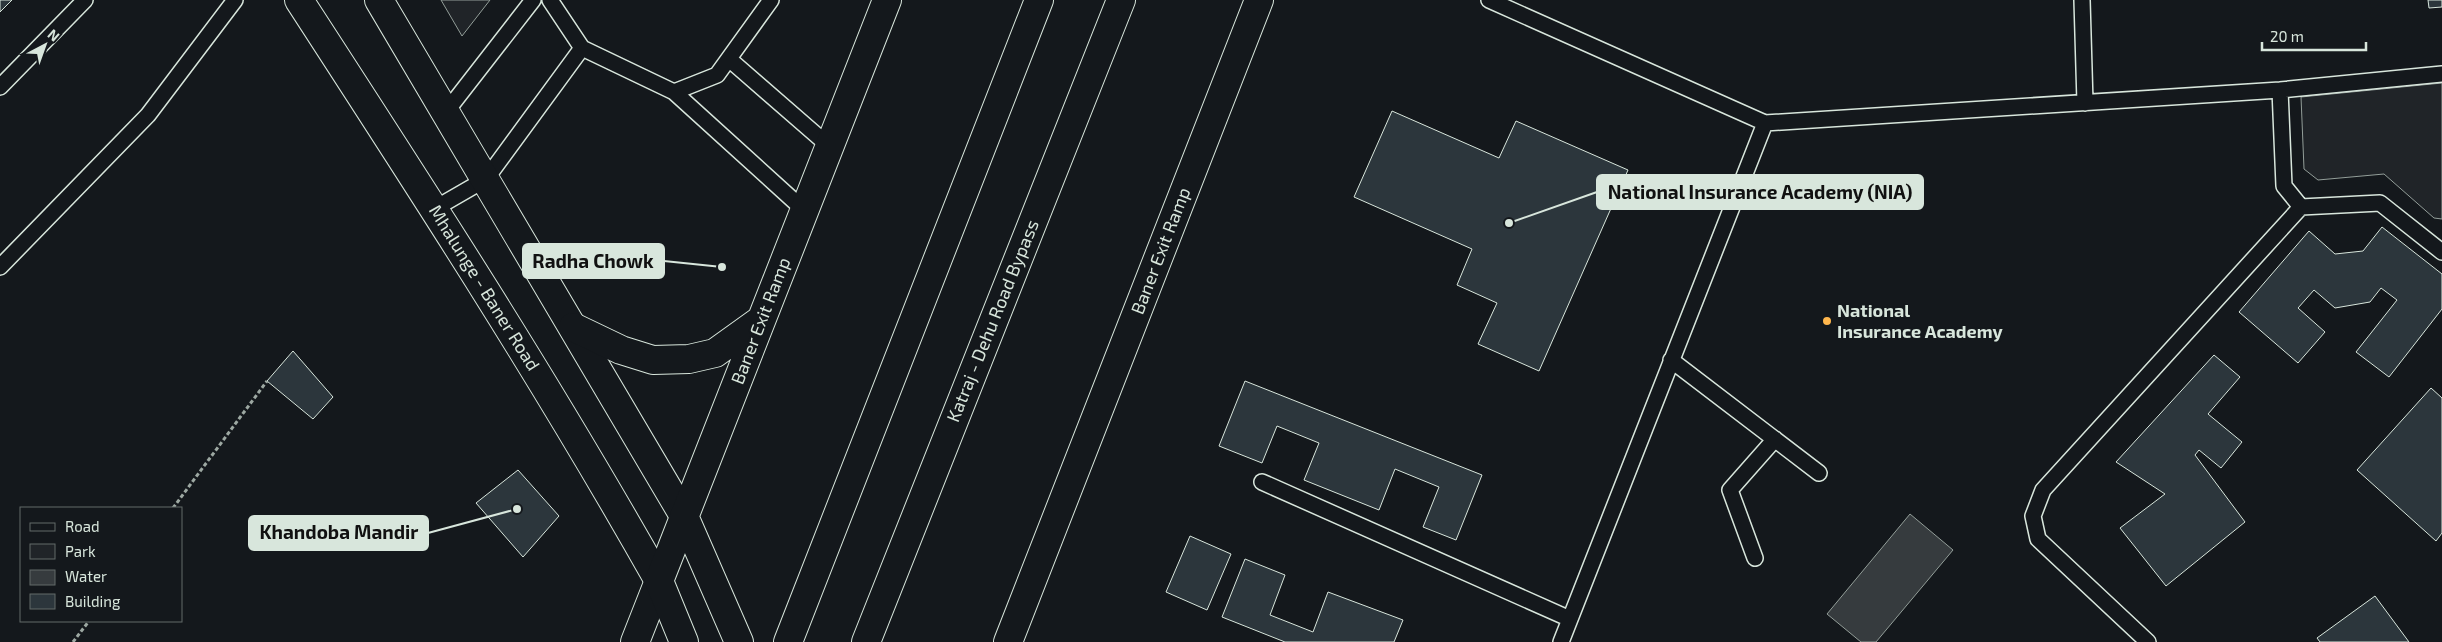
<svg xmlns="http://www.w3.org/2000/svg" width="2442" height="642" viewBox="0 0 2442 642" font-family="'Exo 2',sans-serif">
	<rect width="100%" height="100%" fill="#14181c"/>
	<path fill="#202428" stroke="#939e99" d="M 441,0 L 490,0 L 462,36 Z
		M 2442,83 L 2442,219 L 2434,218 L 2384,174 L 2318,180 L 2304,169 L 2301,97 Z"/>
	<path fill="#363b3e" stroke="#939e99" d="M 1910,514 L 1953,550 L 1876,642 L 1861,642 L 1827,614 Z"/>
	<path fill="#2c363c" stroke="#d8e6dc" d="M 0,0 L 12,0 L 0,12 Z
		M 2428,0 L 2442,0 L 2442,7 L 2429,8 Z
		M 1392,111 L 1499,158 L 1516,121 L 1628,170 L 1539,371 L 1478,344 L 1497,303 L 1457,285 L 1472,249 L 1354,197 Z
		M 2382,227 L 2442,274 L 2442,309 L 2389,377 L 2356,352 L 2397,300 L 2381,288 L 2370,302 L 2335,308 L 2314,290 L 2298,308 L 2325,332 L 2298,363 L 2239,312 L 2309,231 L 2335,254 L 2363,251 Z
		M 293,351 L 333,397 L 313,419 L 267,381 Z
		M 2214,355 L 2240,377 L 2208,414 L 2242,442 L 2221,468 L 2199,450 L 2195,455 L 2245,522 L 2166,586 L 2120,528 L 2165,494 L 2116,462 Z
		M 1245,381 L 1482,475 L 1456,540 L 1423,527 L 1439,487 L 1395,469 L 1379,510 L 1304,480 L 1319,443 L 1277,426 L 1262,463 L 1219,446 Z
		M 2431,388 L 2442,398 L 2442,533 L 2436,541 L 2357,470 Z
		M 518,470 L 559,516 L 523,557 L 476,503 Z
		M 1190,536 L 1231,554 L 1207,610 L 1166,592 Z
		M 1245,559 L 1285,575 L 1270,615 L 1313,632 L 1328,592 L 1403,620 L 1394,642 L 1285,642 L 1222,617 Z
		M 2375,596 L 2409,642 L 2320,642 L 2317,638 Z"/>
	<g fill="none" stroke-linecap="round" stroke-linejoin="round">
		<g stroke="#d8e6dc" stroke-width="18">
			<path id="service" d="M 550,0 L 582,48 L 674,92 L 717,75 L 771,0
				M 1489,0 L 1765,123 L 2280,90 L 2442,74
				M 2082,0 L 2085,103
				M 729,59 L 829,146
				M 0,87 L 85,0
				M 2280,90 L 2284,186 L 2301,207 L 2380,203 L 2442,252
				M 674,92 L 804,210
				M 446,112 L 533,0
				M 434,209 L 486,179 L 582,48
				M 0,267 L 148,115 L 235,0
				M 1671,360 L 1819,473
				M 1262,482 L 1570,619
				M 1755,558 L 1730,490 L 1775,439
				M 1561,642 L 1765,123
				M 2148,642 L 2038,539 L 2033,516 L 2043,490 L 2301,207"/>
		</g>
		<g stroke="#d8e6dc" stroke-width="30">
			<path id="tertiary" d="M 635,642 L 659,581"/>
		</g>
		<g stroke="#d8e6dc" stroke-width="30">
			<path id="secondary" d="M 299,0 C 423,191 547,382 659,581
				M 379,0 L 684,516"/>
		</g>
		<g stroke="#d8e6dc" stroke-width="30">
			<path id="primary" d="M 573,327 L 621,350 L 653,360 L 689,359 L 715,353 L 761,320
				M 684,516 L 739,642
				M 684,642 L 659,581 L 887,0
				M 1008,642 L 1259,0"/>
		</g>
		<g stroke="#d8e6dc" stroke-width="30">
			<path id="trunk" d="M 788,642 L 1039,0
				M 866,642 L 1121,0"/>
		</g>
		<path stroke="#9da8a2" stroke-width="3" stroke-dasharray="4 2.5" stroke-linecap="butt" d="M 173,508 L 267,381
			M 73,642 L 89,621"/>
		<use href="#service" stroke="#14181c" stroke-width="15"/>
		<use href="#tertiary" stroke="#14181c" stroke-width="28"/>
		<use href="#secondary" stroke="#14181c" stroke-width="28"/>
		<use href="#primary" stroke="#14181c" stroke-width="28"/>
		<use href="#trunk" stroke="#14181c" stroke-width="28"/>
	</g>
	<circle fill="#ffb74d" stroke="#14181c" stroke-width="2" cx="1827" cy="321" r="5"/>
	<g text-anchor="middle" stroke-width="4" stroke-linejoin="round" paint-order="stroke">
		<g font-size="18" fill="#d8e6dc" stroke="#14181c">
			<text transform="translate(1161 251) rotate(-69)" y="6">Baner Exit Ramp</text>
			<text transform="translate(484 288) rotate(58)" y="6">Mhalunge - Baner Road</text>
			<text transform="translate(761 321) rotate(-69)" y="6">Baner Exit Ramp</text>
			<text transform="translate(993 321) rotate(-68)" y="6">Katraj - Dehu Road Bypass</text>
		</g>
		<g font-size="18" font-weight="bold" fill="#d8e6dc" stroke="#14181c" text-anchor="start">
			<text x="1837" y="317">National<tspan x="1837" dy="21">Insurance Academy</tspan></text>
		</g>
	</g>
	<path fill="none" stroke="#d8e6dc" stroke-width="2" d="M1509 223L1597 192M722 267L664 261M517 509L428 533"/>
	<g fill="#d8e6dc" stroke="#14181c" stroke-width="2">
		<circle cx="1509" cy="223" r="5"/>
		<circle cx="722" cy="267" r="5"/>
		<circle cx="517" cy="509" r="5"/>
	</g>
	<g fill="#d8e6dc" stroke="#d8e6dc" stroke-width="2">
		<rect x="1597" y="175" width="326" height="34" rx="5"/>
		<rect x="523" y="244" width="141" height="34" rx="5"/>
		<rect x="249" y="516" width="179" height="34" rx="5"/>
	</g>
	<g font-size="19" text-anchor="middle" font-weight="bold" fill="#111">
		<text x="1760" y="199">National Insurance Academy (NIA)</text>
		<text x="593" y="268">Radha Chowk</text>
		<text x="339" y="539">Khandoba Mandir</text>
	</g>
	<rect x="20" y="507" width="162" height="115" fill="#14181c" stroke="#626a69"/>
	<rect x="30" y="523" width="25" height="8" fill="#14181c" stroke="#626a69"/>
	<text x="65" y="532" font-size="15" fill="#d8e6dc">Road</text>
	<rect x="30" y="544" width="25" height="15" fill="#202428" stroke="#626a69"/>
	<text x="65" y="557" font-size="15" fill="#d8e6dc">Park</text>
	<rect x="30" y="570" width="25" height="15" fill="#363b3e" stroke="#626a69"/>
	<text x="65" y="582" font-size="15" fill="#d8e6dc">Water</text>
	<rect x="30" y="594" width="25" height="15" fill="#2c363c" stroke="#626a69"/>
	<text x="65" y="607" font-size="15" fill="#d8e6dc">Building</text>
	<g transform="translate(45 45) rotate(41)" stroke="#14181c" stroke-width="4" paint-order="stroke">
	<path d="M0-4L9 19L0 12L-9 19Z" fill="#d8e6dc"/>
	<text y="-8" font-size="14" font-weight="bold" text-anchor="middle" fill="#d8e6dc">N</text>
	</g>
	<path d="M2262 42v8h104v-8" fill="none" stroke="#d8e6dc" stroke-width="2.5"/>
	<text x="2270" y="42" font-size="15" fill="#d8e6dc" stroke="#14181c" stroke-width="4" paint-order="stroke">20 m</text>
</svg>
